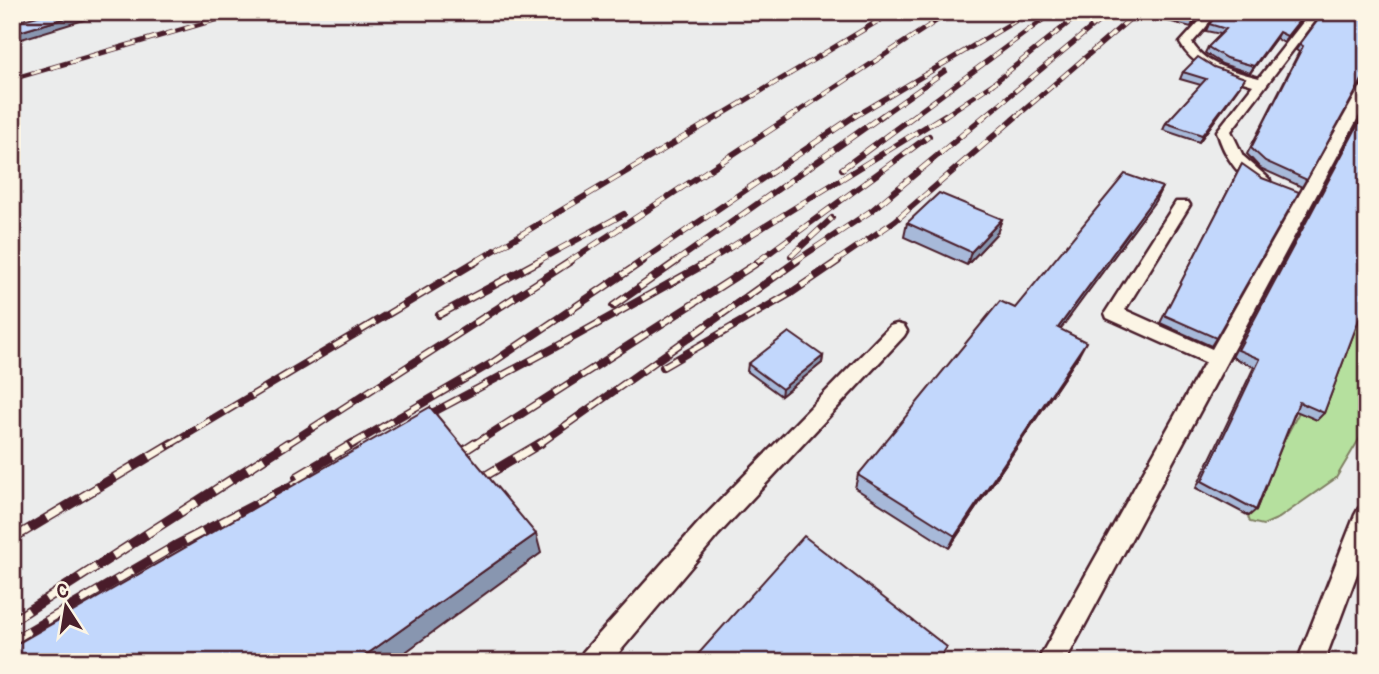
<svg xmlns="http://www.w3.org/2000/svg" width="1379" height="674" viewBox="0 0 1379 674" font-family="Pangolin,sans-serif">
	<rect width="100%" height="100%" fill="#fcf5e5"/>
	<filter id="ink" filterUnits="userSpaceOnUse"><feTurbulence type="fractalNoise" baseFrequency=".0143" numOctaves="2"/><feDisplacementMap in="SourceGraphic" scale="14" xChannelSelector="R" yChannelSelector="G"/><feConvolveMatrix kernelMatrix="1 2 1 2 8 2 1 2 1" color-interpolation-filters="sRGB"/></filter>
	<g filter="url(#ink)">
		<path fill="#ebecec" d="M 12,12 L 1367,12 L 1367,662 L 12,662 Z"/>
		<path fill="#b5e09e" stroke="#808064" stroke-width="2" d="M 1367,263 L 1367,426 L 1336,478 L 1279,518 L 1263,525 L 1250,522 L 1246,511 L 1297,416 Z"/>
		<g fill="none" stroke-linecap="round" stroke-linejoin="round">
			<g stroke="#4a1f2b" stroke-width="5">
				<path id="lane" d="M 1208,12 L 1219,12 L 1192,43 C 1206,66 1234,71 1259,78 L 1311,12 L 1322,12 L 1231,131 L 1243,156 L 1267,177 L 1270,180 L 1267,183 C 1242,190 1222,150 1217,131 L 1253,85 C 1224,76 1196,71 1180,43 Z
					M 1367,84 L 1367,101 L 1065,662 L 1037,662 L 1205,362 L 1107,318 L 1105,313 L 1176,202 L 1188,202 L 1190,205 L 1125,310 L 1212,349 L 1360,88 Z
					M 897,324 L 904,326 L 907,331 L 904,336 L 718,535 L 611,662 L 580,662 L 583,652 L 702,519 L 890,326 Z
					M 1367,505 L 1367,547 L 1324,662 L 1297,662 L 1355,515 L 1359,508 Z"/>
			</g>
			<use href="#lane" fill="#fcf5e5" fill-rule="evenodd"/>
			<g stroke="#4a1f2b" stroke-width="5">
				<path id="rail-far3" d="M 12,79 L 242,12
					M 989,87 L 1082,12
					M 718,117 L 893,12
					M 790,117 L 950,12
					M 854,117 L 1015,21
					M 880,117 L 945,71
					M 912,117 L 1053,12
					M 943,117 L 997,81
					M 984,117 L 1110,12
					M 1016,117 L 1138,12"/>
			</g>
			<g stroke="#4a1f2b" stroke-width="6">
				<path id="rail-far2" d="M 842,169 L 915,115
					M 791,256 L 832,218
					M 475,262 L 721,115
					M 536,262 L 624,214
					M 568,262 L 793,115
					M 640,262 L 856,115
					M 675,262 L 883,115
					M 707,262 L 945,115
					M 757,262 L 929,136
					M 794,262 L 871,211 L 986,115
					M 835,262 L 895,221 L 1018,115"/>
			</g>
			<g stroke="#4a1f2b" stroke-width="8">
				<path id="rail-far1" d="M 613,306 L 677,261
					M 439,315 L 539,261
					M 663,367 L 791,293 L 838,261
					M 417,421 L 565,342 L 710,261
					M 169,445 L 477,261
					M 286,445 L 571,261
					M 351,445 L 492,363 L 643,261
					M 473,445 L 760,261
					M 538,445 L 797,261"/>
			</g>
			<g stroke="#4a1f2b" stroke-width="10">
				<path id="rail" d="M 459,454 L 476,443
					M 297,477 L 354,443
					M 480,479 L 541,443
					M 12,539 L 172,443
					M 12,621 L 288,443
					M 12,641 L 175,546 L 309,477"/>
			</g>
			<use href="#rail-far3" stroke="#fcf5e5" stroke-width="3.5" stroke-dasharray="10" stroke-linecap="butt"/>
			<use href="#rail-far2" stroke="#fcf5e5" stroke-width="4.5" stroke-dasharray="13" stroke-linecap="butt"/>
			<use href="#rail-far1" stroke="#fcf5e5" stroke-width="5" stroke-dasharray="16" stroke-linecap="butt"/>
			<use href="#rail" stroke="#fcf5e5" stroke-width="7" stroke-dasharray="20" stroke-linecap="butt"/>
		</g>
		<path fill="#a7b9d9" stroke="#4a1f2b" stroke-width="2" d="M 1204,12 L 1191,27 L 1164,20 L 1167,13 Z
			M 1220,12 L 1307,12 L 1284,43 L 1276,38 L 1250,73 L 1222,64 L 1205,53 L 1208,47 L 1221,34 L 1206,31 L 1209,24 Z
			M 1300,44 L 1367,82 L 1359,86 L 1302,187 L 1260,168 L 1247,154 L 1299,52 L 1296,50 Z
			M 1183,72 L 1241,84 L 1199,142 L 1163,130 L 1166,123 L 1201,85 L 1180,79 Z
			M 1367,106 L 1367,298 L 1324,413 L 1317,420 L 1296,411 L 1256,510 L 1249,516 L 1196,488 L 1254,367 L 1232,357 Z
			M 1242,164 L 1216,338 L 1211,346 L 1160,323 Z
			M 1162,187 L 1155,201 L 1060,329 L 1079,355 L 949,548 L 855,488 L 858,475 L 1015,308 Z
			M 1002,219 L 997,233 L 967,265 L 904,237 L 907,223 Z
			M 823,356 L 822,363 L 781,396 L 747,371 L 748,364 Z"/>
		<path fill="#8896b0" stroke="#4a1f2b" stroke-width="2" d="M 12,12 L 39,12 L 12,19 Z
			M 86,12 L 110,12 L 12,42 L 12,34 Z
			M 1202,12 L 1204,12 L 1191,27 L 1194,20 Z
			M 1306,12 L 1307,12 L 1284,43 L 1287,36 Z
			M 1279,32 L 1276,38 L 1250,73 L 1254,66 Z
			M 1245,78 L 1241,84 L 1199,142 L 1202,135 Z
			M 1367,78 L 1367,82 L 1358,87 L 1362,80 Z
			M 1162,187 L 1155,201 L 1051,342 L 1058,328 Z
			M 1002,219 L 997,233 L 967,265 L 971,252 Z
			M 1086,342 L 1079,355 L 949,548 L 955,536 Z
			M 823,356 L 822,363 L 781,396 L 782,389 Z
			M 536,534 L 541,553 L 392,662 L 356,662 Z"/>
		<path fill="#c2d7fc" stroke="#4a1f2b" stroke-width="2" d="M 52,12 L 86,12 L 12,34 L 12,23 Z
			M 1168,12 L 1202,12 L 1194,20 L 1167,13 Z
			M 1220,12 L 1306,12 L 1287,36 L 1279,32 L 1254,66 L 1226,58 L 1208,47 L 1226,29 L 1209,24 Z
			M 1324,12 L 1367,12 L 1367,78 L 1362,80 L 1307,180 L 1265,161 L 1251,148 L 1303,46 L 1300,44 Z
			M 1198,57 L 1214,67 L 1245,78 L 1202,135 L 1166,123 L 1206,79 L 1183,72 Z
			M 1367,108 L 1367,298 L 1324,413 L 1299,402 L 1256,510 L 1202,481 L 1260,359 L 1238,350 Z
			M 1242,164 L 1262,178 L 1299,192 L 1216,338 L 1164,315 Z
			M 1125,174 L 1162,187 L 1058,328 L 1086,342 L 955,536 L 858,475 L 1000,301 L 1015,308 Z
			M 939,193 L 1002,219 L 971,252 L 907,223 Z
			M 789,332 L 823,356 L 782,389 L 748,364 Z
			M 430,407 L 536,534 L 356,662 L 16,662 L 21,659 L 17,644 Z
			M 804,536 L 947,647 L 937,662 L 691,662 Z"/>
	</g>
	<rect width="1379" height="674" fill="none" stroke="#fcf5e5" stroke-width="42"/>
	<rect x="21" y="21" width="1337" height="632" fill="none" stroke="#4a1f2b" stroke-width="2.5" filter="url(#ink)"/>
	<g transform="translate(66 607) rotate(348)" stroke="#fcf5e5" stroke-width="5" paint-order="stroke">
	<path d="M0-5L12 26L0 18L-12 26Z" fill="#4a1f2b"/>
	<text y="-10" font-size="19" font-weight="bold" text-anchor="middle" fill="#4a1f2b">С</text>
	</g>
</svg>
